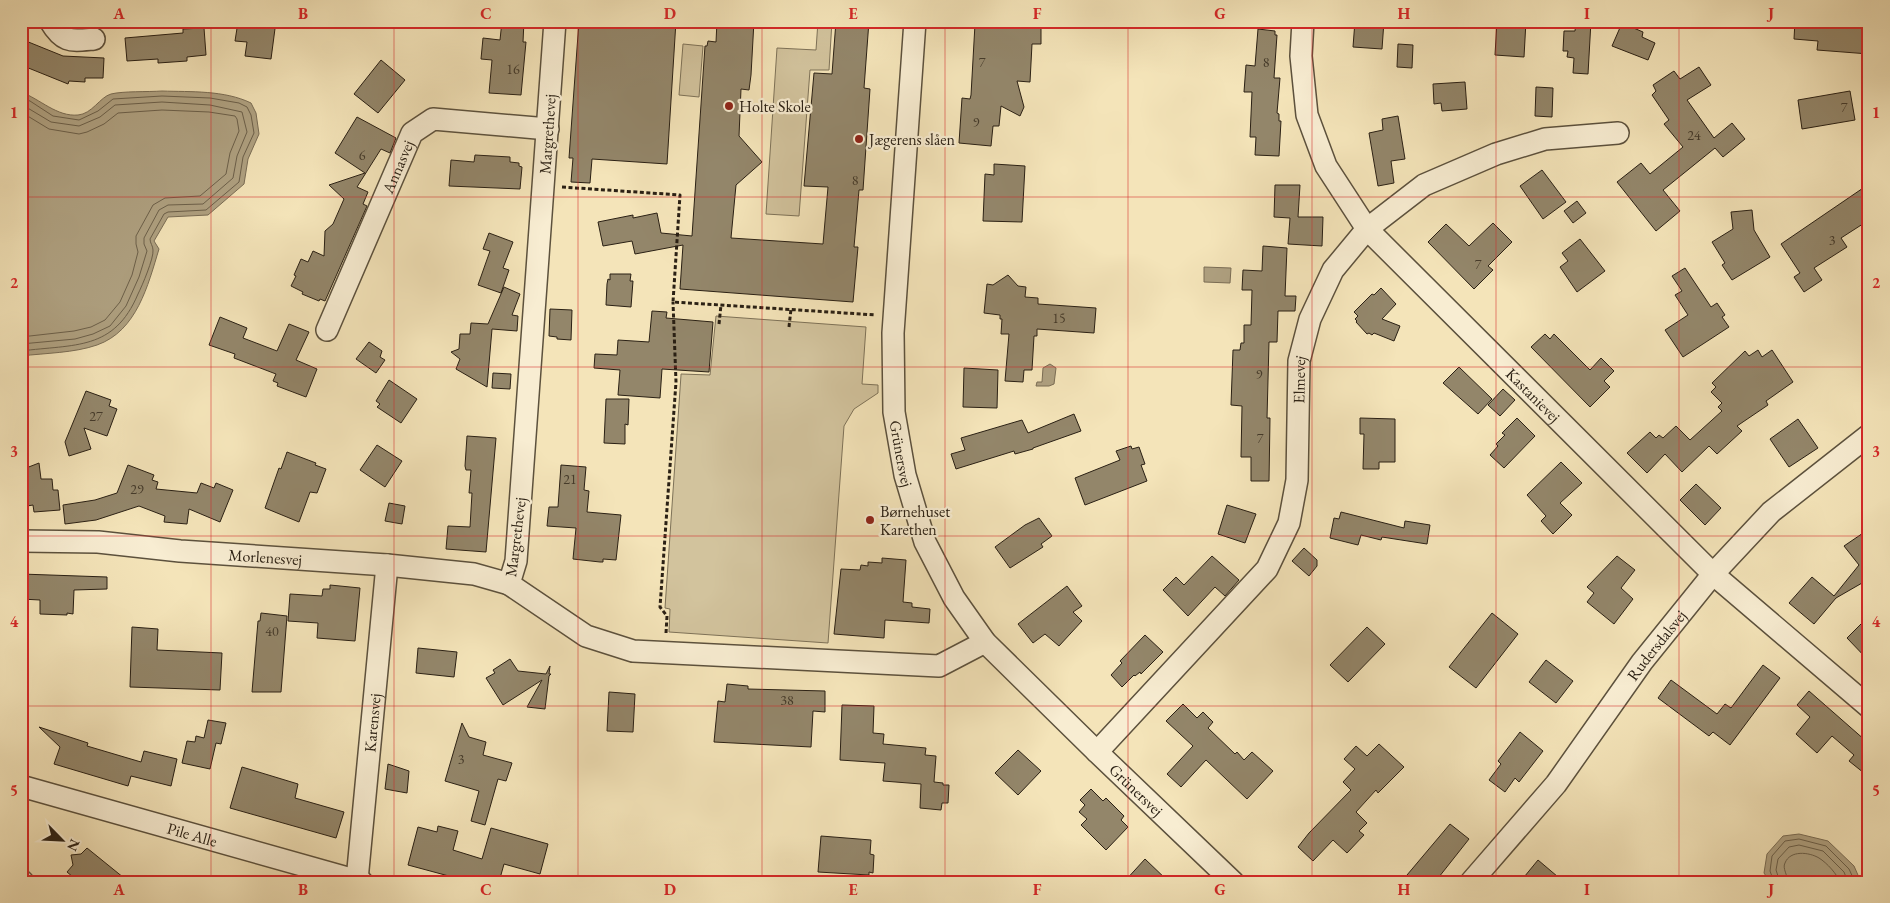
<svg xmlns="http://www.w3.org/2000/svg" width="1890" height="903" viewBox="0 0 1890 903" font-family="'EB Garamond',serif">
	<rect width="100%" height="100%" fill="#f4e4b9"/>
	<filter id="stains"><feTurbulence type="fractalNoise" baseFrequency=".004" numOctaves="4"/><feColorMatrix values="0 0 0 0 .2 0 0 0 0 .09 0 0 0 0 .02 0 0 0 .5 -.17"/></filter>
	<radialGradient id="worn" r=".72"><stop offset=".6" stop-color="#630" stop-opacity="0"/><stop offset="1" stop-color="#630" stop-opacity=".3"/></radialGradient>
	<path fill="#d2c39d" stroke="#7e7258" d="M 818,21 L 832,21 L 829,70 L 810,70 L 799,216 L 766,214 L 777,48 L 816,50 Z
		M 683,44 L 703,46 L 699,97 L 679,95 Z
		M 716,316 L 866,327 L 862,384 L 878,385 L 878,393 L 854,409 L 844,426 L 828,643 L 669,632 L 670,609 L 665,608 L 681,375 L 681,374 L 710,375 Z"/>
	<path fill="#afa181" stroke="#7a6d55" d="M 162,91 C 191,92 224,90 251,103 L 256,113 L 259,134 L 248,159 L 244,184 L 208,215 L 168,217 L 154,241 L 159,249 C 148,285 137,331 97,345 C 74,353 46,353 21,356 L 21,92 C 40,99 57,117 78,115 C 92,114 100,97 111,94 C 123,91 148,92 162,91 Z
		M 1204,267 L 1231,268 L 1230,283 L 1204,282 Z
		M 1050,364 L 1056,368 L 1054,384 L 1049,386 L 1036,386 L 1037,382 L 1042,382 L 1043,368 Z
		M 1799,834 L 1828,841 L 1854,866 L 1861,882 L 1770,882 L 1764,873 L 1767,854 L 1783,836 Z"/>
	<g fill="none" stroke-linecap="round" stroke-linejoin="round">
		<path stroke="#6c604a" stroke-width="1" d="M 21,98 L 30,101 L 53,116 L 79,120 L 98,111 L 113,99 L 162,96 L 210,98 L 239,103 L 247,107 L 251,115 L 254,133 L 243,157 L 239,182 L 206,210 L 168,212 L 164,214 L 150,239 C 150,243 153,246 153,250 C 154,258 142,286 138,294 C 114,351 75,344 21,351
			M 21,104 L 51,122 L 79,126 L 100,117 L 115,105 L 162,102 L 210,105 L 242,112 L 247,132 L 237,156 L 233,178 L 203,204 L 168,205 L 159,210 L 144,238 L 144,244 L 147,251 L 139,277 L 126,306 L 110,326 L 93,334 L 75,339 L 21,344
			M 21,112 L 49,129 L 79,134 L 87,132 L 104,124 L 118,113 L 162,110 L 209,112 L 235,116 L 237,119 L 239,131 L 230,153 L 226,174 L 200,196 L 165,198 L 153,205 L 136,236 L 136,244 L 138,252 L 132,275 L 120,302 L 105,320 L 91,327 L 74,331 L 21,337
			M 1774,882 L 1770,871 L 1772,856 L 1785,841 L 1799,839 L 1826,846 L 1849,869 L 1855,882
			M 1780,882 L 1776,870 L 1778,859 L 1789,847 L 1799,845 L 1823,851 L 1844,872 L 1848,882
			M 1788,882 C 1788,876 1782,868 1785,863 C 1790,850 1809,852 1819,858 C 1827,863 1837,874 1840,882"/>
	</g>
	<path fill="#93866a" stroke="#2a2014" d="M 250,21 L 276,21 L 271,59 L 245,56 L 247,42 L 235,41 L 238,22 L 249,24 Z
		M 502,21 L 524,21 L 523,42 L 526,42 L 521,95 L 489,93 L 492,60 L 481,59 L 483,38 L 500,40 Z
		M 579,21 L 676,21 L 667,164 L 592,159 L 590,183 L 571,182 L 573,158 L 569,158 Z
		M 717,21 L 754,21 L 751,75 L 749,90 L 741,89 L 739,136 L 762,162 L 736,185 L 731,238 L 823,244 L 828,187 L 804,186 L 814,73 L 832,74 L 836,21 L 869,21 L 864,88 L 870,89 L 863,190 L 859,190 L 854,247 L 858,247 L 853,302 L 680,289 L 683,245 L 635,254 L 632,241 L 603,246 L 598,222 L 633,215 L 633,218 L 657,213 L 661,233 L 692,236 L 705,46 L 707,46 L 708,41 L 716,42 Z
		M 1355,21 L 1384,21 L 1382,49 L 1353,47 Z
		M 1497,21 L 1526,21 L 1524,57 L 1495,55 Z
		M 1576,21 L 1591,21 L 1588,74 L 1573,73 L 1574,58 L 1567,57 L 1568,51 L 1563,51 L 1564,31 L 1575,31 Z
		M 1795,21 L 1869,24 L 1869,54 L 1817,50 L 1818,41 L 1794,39 Z
		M 1622,23 L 1643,32 L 1642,37 L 1655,43 L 1648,60 L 1612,46 Z
		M 975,24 L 1041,28 L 1041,44 L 1032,44 L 1030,82 L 1017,81 L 1024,107 L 1020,116 L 1001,106 L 999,126 L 993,126 L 991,146 L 959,143 L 962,98 L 970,99 L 971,95 Z
		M 204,28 L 206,55 L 187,57 L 187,61 L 158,63 L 158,59 L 127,61 L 125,38 L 183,33 L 183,29 Z
		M 1258,29 L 1275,31 L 1275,35 L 1277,35 L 1274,78 L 1280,78 L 1277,113 L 1279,114 L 1279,121 L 1281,121 L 1279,156 L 1255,155 L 1256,137 L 1250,137 L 1252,92 L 1244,92 L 1246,65 L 1255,66 Z
		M 21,39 L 63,56 L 104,58 L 103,78 L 85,78 L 85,82 L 69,81 L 68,84 L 21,65 Z
		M 1398,44 L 1413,45 L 1412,68 L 1397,67 Z
		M 381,60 L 405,80 L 378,113 L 354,94 Z
		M 1699,67 L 1711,85 L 1687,100 L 1714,138 L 1732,123 L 1745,139 L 1723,157 L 1715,148 L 1663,190 L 1680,211 L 1656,231 L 1617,182 L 1641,163 L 1650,174 L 1683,147 L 1664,124 L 1669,120 L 1652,95 L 1656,91 L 1653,85 L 1674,71 L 1680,79 Z
		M 1465,82 L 1467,109 L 1442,111 L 1441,103 L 1434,104 L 1433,84 Z
		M 1536,87 L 1553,88 L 1552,117 L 1535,116 Z
		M 1850,91 L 1855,120 L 1802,129 L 1798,100 Z
		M 1398,116 L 1405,159 L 1391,161 L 1394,183 L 1378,186 L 1369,133 L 1383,130 L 1382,119 Z
		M 357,117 L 396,138 L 390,153 L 381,149 L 357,187 L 368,192 L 363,204 L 367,206 L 325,301 L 320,299 L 319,301 L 302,294 L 303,292 L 291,286 L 296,276 L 294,275 L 301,259 L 308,262 L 313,251 L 324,256 L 325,231 L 333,224 L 344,199 L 329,185 L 365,173 L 335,153 Z
		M 475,155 L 510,157 L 510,162 L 519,163 L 519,166 L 522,167 L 520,189 L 449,186 L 451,160 L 474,162 Z
		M 994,164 L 1025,166 L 1022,222 L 983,221 L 985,174 L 994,175 Z
		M 1542,170 L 1566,202 L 1543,219 L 1520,186 Z
		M 1869,184 L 1869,220 L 1841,238 L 1847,247 L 1814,268 L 1822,280 L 1804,292 L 1794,277 L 1800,273 L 1781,244 Z
		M 1275,185 L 1300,185 L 1298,217 L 1323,217 L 1322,246 L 1288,244 L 1290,218 L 1274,217 Z
		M 1577,201 L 1586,213 L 1573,223 L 1564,211 Z
		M 1752,210 L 1754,230 L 1770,257 L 1732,280 L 1722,265 L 1725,263 L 1712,242 L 1733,229 L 1731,212 Z
		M 1493,223 L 1512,242 L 1488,266 L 1493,270 L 1474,289 L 1428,242 L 1446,224 L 1469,246 Z
		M 489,233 L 513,242 L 503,268 L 509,270 L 501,293 L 478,285 L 490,251 L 483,249 Z
		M 1580,239 L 1605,271 L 1577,292 L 1560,267 L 1568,261 L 1562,253 Z
		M 1263,246 L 1287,248 L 1285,296 L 1296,296 L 1295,311 L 1278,311 L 1277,342 L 1269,342 L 1267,418 L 1270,418 L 1269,481 L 1251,481 L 1251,457 L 1241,457 L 1242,406 L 1231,405 L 1233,350 L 1240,350 L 1241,343 L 1244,343 L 1244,325 L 1251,325 L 1252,290 L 1242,290 L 1243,270 L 1262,271 Z
		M 1685,268 L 1711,307 L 1717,303 L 1725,315 L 1722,317 L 1729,327 L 1683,357 L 1665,330 L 1688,315 L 1675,295 L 1682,291 L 1672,276 Z
		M 610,274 L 631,274 L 630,281 L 633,281 L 631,307 L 606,305 L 607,284 L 608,279 L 610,280 Z
		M 1008,275 L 1018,286 L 1026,287 L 1025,297 L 1038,298 L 1038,304 L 1096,308 L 1094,333 L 1037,329 L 1037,336 L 1034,336 L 1032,370 L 1024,370 L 1023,382 L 1005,381 L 1009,334 L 1001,334 L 1002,319 L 1000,319 L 1000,315 L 984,313 L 987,284 L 993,285 Z
		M 504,287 L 520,294 L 512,315 L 518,316 L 517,331 L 492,329 L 487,387 L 456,369 L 460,359 L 451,352 L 459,349 L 460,334 L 470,334 L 471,323 L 488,324 Z
		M 1381,288 L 1396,304 L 1382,319 L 1400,326 L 1394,341 L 1374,333 L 1372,335 L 1369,333 L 1367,334 L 1356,322 L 1357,321 L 1355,319 L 1358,316 L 1354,312 L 1372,294 L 1374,295 Z
		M 550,309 L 572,310 L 571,340 L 557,339 L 557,337 L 549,336 Z
		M 652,311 L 667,312 L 666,318 L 713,322 L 709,372 L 662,369 L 660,398 L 618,395 L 620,370 L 594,368 L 595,354 L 617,355 L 618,340 L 649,342 Z
		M 220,317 L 247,328 L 243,338 L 277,351 L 289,324 L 309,332 L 296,360 L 317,369 L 306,397 L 277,386 L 278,383 L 273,381 L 276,374 L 234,358 L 235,354 L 209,345 Z
		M 1545,334 L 1550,339 L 1554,334 L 1590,370 L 1601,358 L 1614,371 L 1604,381 L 1610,387 L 1590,407 L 1531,347 Z
		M 369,342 L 382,351 L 380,357 L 385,360 L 376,373 L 356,359 Z
		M 1758,350 L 1762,357 L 1772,350 L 1793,382 L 1766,401 L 1768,405 L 1737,426 L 1742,431 L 1717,454 L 1709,446 L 1682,472 L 1665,454 L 1647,473 L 1627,453 L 1650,432 L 1656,438 L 1659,435 L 1663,438 L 1676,426 L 1690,440 L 1722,411 L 1718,407 L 1722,403 L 1711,392 L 1716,387 L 1712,383 L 1745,351 L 1749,356 Z
		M 1459,367 L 1492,399 L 1478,414 L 1443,383 Z
		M 964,368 L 998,370 L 997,408 L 963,407 Z
		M 493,373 L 511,374 L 510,389 L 492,388 Z
		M 389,380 L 417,399 L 401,423 L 377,407 L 380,404 L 376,401 Z
		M 1503,389 L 1515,400 L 1500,416 L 1488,405 Z
		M 86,391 L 111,400 L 109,406 L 117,409 L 107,436 L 84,428 L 91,449 L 69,456 L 65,442 Z
		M 606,399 L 629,399 L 628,425 L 625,424 L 625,444 L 604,443 Z
		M 1074,414 L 1081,431 L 1033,448 L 1033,449 L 1015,454 L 1014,451 L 956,469 L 951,454 L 965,450 L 961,438 L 1022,420 L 1028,433 Z
		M 1360,418 L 1395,419 L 1395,462 L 1379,462 L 1379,469 L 1363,469 L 1364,434 L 1360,434 Z
		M 1517,418 L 1535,436 L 1504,468 L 1490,455 L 1498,446 L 1496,444 L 1505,435 L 1502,433 Z
		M 1798,419 L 1818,448 L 1789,467 L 1770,439 Z
		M 467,436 L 496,438 L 486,552 L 446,549 L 448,526 L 470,527 L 472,493 L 469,493 L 471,470 L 466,470 L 465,466 Z
		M 377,445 L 402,461 L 385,487 L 360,470 Z
		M 1131,446 L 1132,449 L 1139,447 L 1145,464 L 1141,465 L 1147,481 L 1085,505 L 1075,478 L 1120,460 L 1116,451 Z
		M 287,452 L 316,463 L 315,465 L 326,469 L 317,493 L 310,492 L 299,522 L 265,508 L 279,468 L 281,469 Z
		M 1561,462 L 1582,483 L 1560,503 L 1572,515 L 1553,534 L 1541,521 L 1546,516 L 1527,495 Z
		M 39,463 L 41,479 L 52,479 L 53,490 L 58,490 L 60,510 L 34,512 L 33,505 L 21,507 L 21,470 Z
		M 128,465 L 154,475 L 152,480 L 158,482 L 156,489 L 197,493 L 201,483 L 214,488 L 216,483 L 233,490 L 220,522 L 189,509 L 187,524 L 164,522 L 165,516 L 139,506 L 96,520 L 65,524 L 63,505 L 95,500 L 117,493 Z
		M 561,465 L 586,467 L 584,490 L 589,491 L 587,512 L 621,515 L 616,560 L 603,559 L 603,562 L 600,562 L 573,559 L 576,528 L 547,526 L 549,507 L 558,507 Z
		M 1696,484 L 1721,508 L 1705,525 L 1680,500 Z
		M 389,503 L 405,506 L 402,524 L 385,521 Z
		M 1227,505 L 1256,514 L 1245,543 L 1218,534 Z
		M 1341,512 L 1404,528 L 1405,521 L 1430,525 L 1427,544 L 1382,537 L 1381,540 L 1361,535 L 1358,545 L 1330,538 L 1334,518 L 1339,519 Z
		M 1039,518 L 1052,536 L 1041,544 L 1043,547 L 1010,568 L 995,547 L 1025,525 Z
		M 1869,529 L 1869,579 L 1836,598 L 1814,624 L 1789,603 L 1812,577 L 1834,596 L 1859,565 L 1844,546 Z
		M 1304,548 L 1317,560 L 1317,566 L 1309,576 L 1292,561 Z
		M 1212,556 L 1239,580 L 1225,596 L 1215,587 L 1188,616 L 1163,590 L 1176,577 L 1184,585 Z
		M 1617,556 L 1635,570 L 1621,588 L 1633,599 L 1614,624 L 1587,602 L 1594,593 L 1587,587 Z
		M 882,558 L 906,560 L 903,602 L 912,603 L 912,607 L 930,609 L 929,623 L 885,620 L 884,638 L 834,634 L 841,569 L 860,570 L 861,565 L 868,566 L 868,562 L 882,563 Z
		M 21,574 L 107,577 L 107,589 L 74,590 L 73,614 L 67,613 L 67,615 L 40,614 L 40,600 L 21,599 Z
		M 330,585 L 360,588 L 355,641 L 317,638 L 318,623 L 288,621 L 290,594 L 322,596 L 323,589 L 330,589 Z
		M 1067,586 L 1082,606 L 1073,612 L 1082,621 L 1059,646 L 1045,634 L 1033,643 L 1018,624 Z
		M 261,613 L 287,616 L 281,692 L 252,692 L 258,621 L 260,621 Z
		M 1492,613 L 1518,634 L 1476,688 L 1449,667 Z
		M 1869,616 L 1869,661 L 1847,638 Z
		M 132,627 L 158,629 L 157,650 L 222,653 L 220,690 L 130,687 Z
		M 1367,627 L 1385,644 L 1348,682 L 1330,665 Z
		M 1145,635 L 1163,652 L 1141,674 L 1140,672 L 1135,676 L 1134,675 L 1122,687 L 1111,675 L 1122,663 L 1120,661 Z
		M 418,648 L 457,652 L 454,677 L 416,673 Z
		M 510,659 L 518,671 L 546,674 L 550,666 L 549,674 L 551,674 L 549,676 L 545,709 L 527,707 L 542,680 L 503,705 L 486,678 L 495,673 L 493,670 Z
		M 1546,660 L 1573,681 L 1556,703 L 1529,682 Z
		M 1763,665 L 1780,678 L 1730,745 L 1713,732 L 1709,736 L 1658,698 L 1671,680 L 1717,714 L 1725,704 L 1731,708 Z
		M 727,684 L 748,686 L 748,689 L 825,691 L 825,712 L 813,711 L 811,747 L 714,742 L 718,701 L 725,702 Z
		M 1809,691 L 1866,741 L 1869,738 L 1869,777 L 1849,761 L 1854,755 L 1832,736 L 1817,753 L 1796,734 L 1810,717 L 1797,705 Z
		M 609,692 L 635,694 L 633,732 L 607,731 Z
		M 1183,704 L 1197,718 L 1203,712 L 1213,722 L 1208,728 L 1235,754 L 1237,752 L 1244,760 L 1252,752 L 1273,771 L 1247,799 L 1206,760 L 1181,787 L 1167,774 L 1193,746 L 1166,721 Z
		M 842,705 L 874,706 L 873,733 L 884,734 L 883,744 L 926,748 L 925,755 L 936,756 L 934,782 L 943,783 L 943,785 L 949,785 L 948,803 L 942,803 L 941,810 L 920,808 L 921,784 L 883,781 L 885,763 L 840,760 Z
		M 208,720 L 226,723 L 221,744 L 216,743 L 210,769 L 182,763 L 187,741 L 195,742 L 196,736 L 204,738 Z
		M 462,723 L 469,737 L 486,742 L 483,755 L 512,763 L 506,781 L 498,779 L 485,825 L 471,821 L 479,791 L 445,781 Z
		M 39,727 L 88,743 L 87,746 L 141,762 L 144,751 L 177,759 L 171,786 L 131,776 L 128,786 L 54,764 L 60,747 Z
		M 1520,732 L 1543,751 L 1519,782 L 1515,778 L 1505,792 L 1489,780 L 1501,764 L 1498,761 Z
		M 1379,744 L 1404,767 L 1378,793 L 1376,790 L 1356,812 L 1367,823 L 1359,831 L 1364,835 L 1347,853 L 1333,840 L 1313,861 L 1298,847 L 1309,833 L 1351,790 L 1343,782 L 1355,769 L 1344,759 L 1356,746 L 1367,756 Z
		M 1018,750 L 1041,771 L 1018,795 L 995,773 Z
		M 388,764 L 409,771 L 407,793 L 385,789 Z
		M 242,767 L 298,784 L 295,798 L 344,812 L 336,838 L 230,808 Z
		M 1091,789 L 1103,801 L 1106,798 L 1124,816 L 1121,820 L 1128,827 L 1106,850 L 1081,825 L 1087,819 L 1079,812 L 1085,805 L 1080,800 Z
		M 1450,824 L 1469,839 L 1435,882 L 1415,882 L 1407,875 Z
		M 438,826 L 458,831 L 453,850 L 482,859 L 491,828 L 548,844 L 540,874 L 504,864 L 499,882 L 471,882 L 408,865 L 418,827 L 437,832 Z
		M 821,836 L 871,840 L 870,854 L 874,855 L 873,873 L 869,872 L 869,875 L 818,872 Z
		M 87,848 L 129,882 L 79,882 L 67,872 L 73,865 L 71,855 L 81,854 Z
		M 1145,859 L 1169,882 L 1124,882 Z
		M 1538,860 L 1564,882 L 1520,882 Z"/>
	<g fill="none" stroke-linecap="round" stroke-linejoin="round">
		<g stroke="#5c513d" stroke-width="24">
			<g id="street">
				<path d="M 50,21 C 63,43 70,41 94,39"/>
				<path d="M 555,21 L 516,561 L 509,584 L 586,636 L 633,651 L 939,666 L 985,642"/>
				<path id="s1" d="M 915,21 L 893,333 L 894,412 L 905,475 L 925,542 L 954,598 L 985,642 L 1097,752 L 1233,882"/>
				<path id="s2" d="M 1303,21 L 1301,56 L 1307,115 L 1326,166 L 1367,229 L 1713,574 L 1869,707"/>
				<path id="s3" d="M 327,330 L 412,133 L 433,119 L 548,129"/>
				<path id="s4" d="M 21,541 L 98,542 L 180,551 L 387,565 L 474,574 L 509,584"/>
				<path id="s5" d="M 1097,752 L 1267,569 L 1289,523 L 1297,480 L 1299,361 L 1310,319 L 1333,270 L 1367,229 L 1424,185 L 1496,154 L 1545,139 L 1618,133"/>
				<path id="s6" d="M 21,786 L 362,882"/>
				<path d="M 21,880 L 23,882"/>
				<path id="s7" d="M 357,880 L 387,565"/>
				<path id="s8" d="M 1471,882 L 1556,784 L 1642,662 L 1713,574 L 1771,512 L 1869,435"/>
			</g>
		</g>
		<path stroke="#2a2014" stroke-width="3" stroke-dasharray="4 2.5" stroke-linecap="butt" d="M 562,187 L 680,195 L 673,302 L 876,315
			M 719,324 L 721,305
			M 789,327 L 791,309
			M 666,633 L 667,616 L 660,607 L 676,382 L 673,302"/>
		<use href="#street" stroke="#f8edd2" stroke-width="21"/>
	</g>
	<path fill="none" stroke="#d62828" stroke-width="1" stroke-opacity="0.55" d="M 211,21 L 211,882M 394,21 L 394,882M 578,21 L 578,882M 762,21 L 762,882M 945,21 L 945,882M 1128,21 L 1128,882M 1312,21 L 1312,882M 1496,21 L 1496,882M 1679,21 L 1679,882M 21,197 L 1869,197M 21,367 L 1869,367M 21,536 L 1869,536M 21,706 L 1869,706"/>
	<g fill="#8f2418" stroke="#f8edd2" stroke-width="2">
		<circle cx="729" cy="106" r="5"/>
		<circle cx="859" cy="139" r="5"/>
		<circle cx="870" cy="520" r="5"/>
	</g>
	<g text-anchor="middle" stroke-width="4.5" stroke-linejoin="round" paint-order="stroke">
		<g font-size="14" fill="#443a2a">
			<text x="982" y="67">7</text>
			<text x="1266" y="67">8</text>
			<text x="513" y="74">16</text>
			<text x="1844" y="112">7</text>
			<text x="976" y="127">9</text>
			<text x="1694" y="140">24</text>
			<text x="362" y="160">6</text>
			<text x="855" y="185">8</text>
			<text x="1832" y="245">3</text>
			<text x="1478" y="269">7</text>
			<text x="1059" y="323">15</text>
			<text x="1259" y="379">9</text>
			<text x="96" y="421">27</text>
			<text x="1260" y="443">7</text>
			<text x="570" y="484">21</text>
			<text x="137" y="494">29</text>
			<text x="272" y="636">40</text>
			<text x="787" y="705">38</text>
			<text x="461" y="764">3</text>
		</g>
		<g font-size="16" fill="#2a2014" stroke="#f8edd2" text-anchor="start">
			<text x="739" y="112">Holte Skole</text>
			<text x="869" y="145">Jægerens slåen</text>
			<text x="880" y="517">Børnehuset<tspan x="880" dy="18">Karethen</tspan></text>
		</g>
		<g font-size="16" fill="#2a2014" stroke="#f8edd2">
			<text transform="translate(547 134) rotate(-86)" y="6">Margrethevej</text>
			<text dy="6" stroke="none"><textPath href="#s3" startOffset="178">Annasvej</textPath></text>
			<text dy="6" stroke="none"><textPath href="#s5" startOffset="445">Elmevej</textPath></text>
			<text dy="6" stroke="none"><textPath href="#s2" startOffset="459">Kastanievej</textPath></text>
			<text dy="6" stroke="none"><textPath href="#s1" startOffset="434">Grünersvej</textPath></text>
			<text transform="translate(515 537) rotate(-83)" y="6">Margrethevej</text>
			<text dy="6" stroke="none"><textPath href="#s4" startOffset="245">Morlenesvej</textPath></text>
			<text dy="6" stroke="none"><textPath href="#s8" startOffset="301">Rudersdalsvej</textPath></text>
			<text dy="6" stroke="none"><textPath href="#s7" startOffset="158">Karensvej</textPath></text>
			<text dy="6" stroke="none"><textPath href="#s1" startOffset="854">Grünersvej</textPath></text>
			<text dy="6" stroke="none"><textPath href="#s6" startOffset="178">Pile Alle</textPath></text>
		</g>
	</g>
	<rect width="1890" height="903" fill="none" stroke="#f4e4b9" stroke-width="55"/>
	<g transform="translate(62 840) rotate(114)" stroke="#f8edd2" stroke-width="4" paint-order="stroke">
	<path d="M0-4L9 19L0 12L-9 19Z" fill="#2a2014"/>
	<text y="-8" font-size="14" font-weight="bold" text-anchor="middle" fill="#2a2014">N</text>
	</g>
	<rect x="28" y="28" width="1834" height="848" fill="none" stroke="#d62828" stroke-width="2"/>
	<g font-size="16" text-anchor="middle" font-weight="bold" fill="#d62828">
		<text x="119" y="19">A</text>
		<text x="303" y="19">B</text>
		<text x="486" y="19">C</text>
		<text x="670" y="19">D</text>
		<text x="853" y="19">E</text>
		<text x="1037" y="19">F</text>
		<text x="1220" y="19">G</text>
		<text x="1404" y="19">H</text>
		<text x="1587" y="19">I</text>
		<text x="1771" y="19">J</text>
		<text x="14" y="118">1</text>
		<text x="1876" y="118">1</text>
		<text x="14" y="288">2</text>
		<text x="1876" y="288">2</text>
		<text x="14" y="457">3</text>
		<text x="1876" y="457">3</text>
		<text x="14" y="627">4</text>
		<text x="1876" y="627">4</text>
		<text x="14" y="796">5</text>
		<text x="1876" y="796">5</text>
		<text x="119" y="895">A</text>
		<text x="303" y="895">B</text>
		<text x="486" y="895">C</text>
		<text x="670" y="895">D</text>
		<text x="853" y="895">E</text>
		<text x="1037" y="895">F</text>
		<text x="1220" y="895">G</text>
		<text x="1404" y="895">H</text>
		<text x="1587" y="895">I</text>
		<text x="1771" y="895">J</text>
	</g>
	<rect width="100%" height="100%" filter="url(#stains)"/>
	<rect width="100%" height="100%" fill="url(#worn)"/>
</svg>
